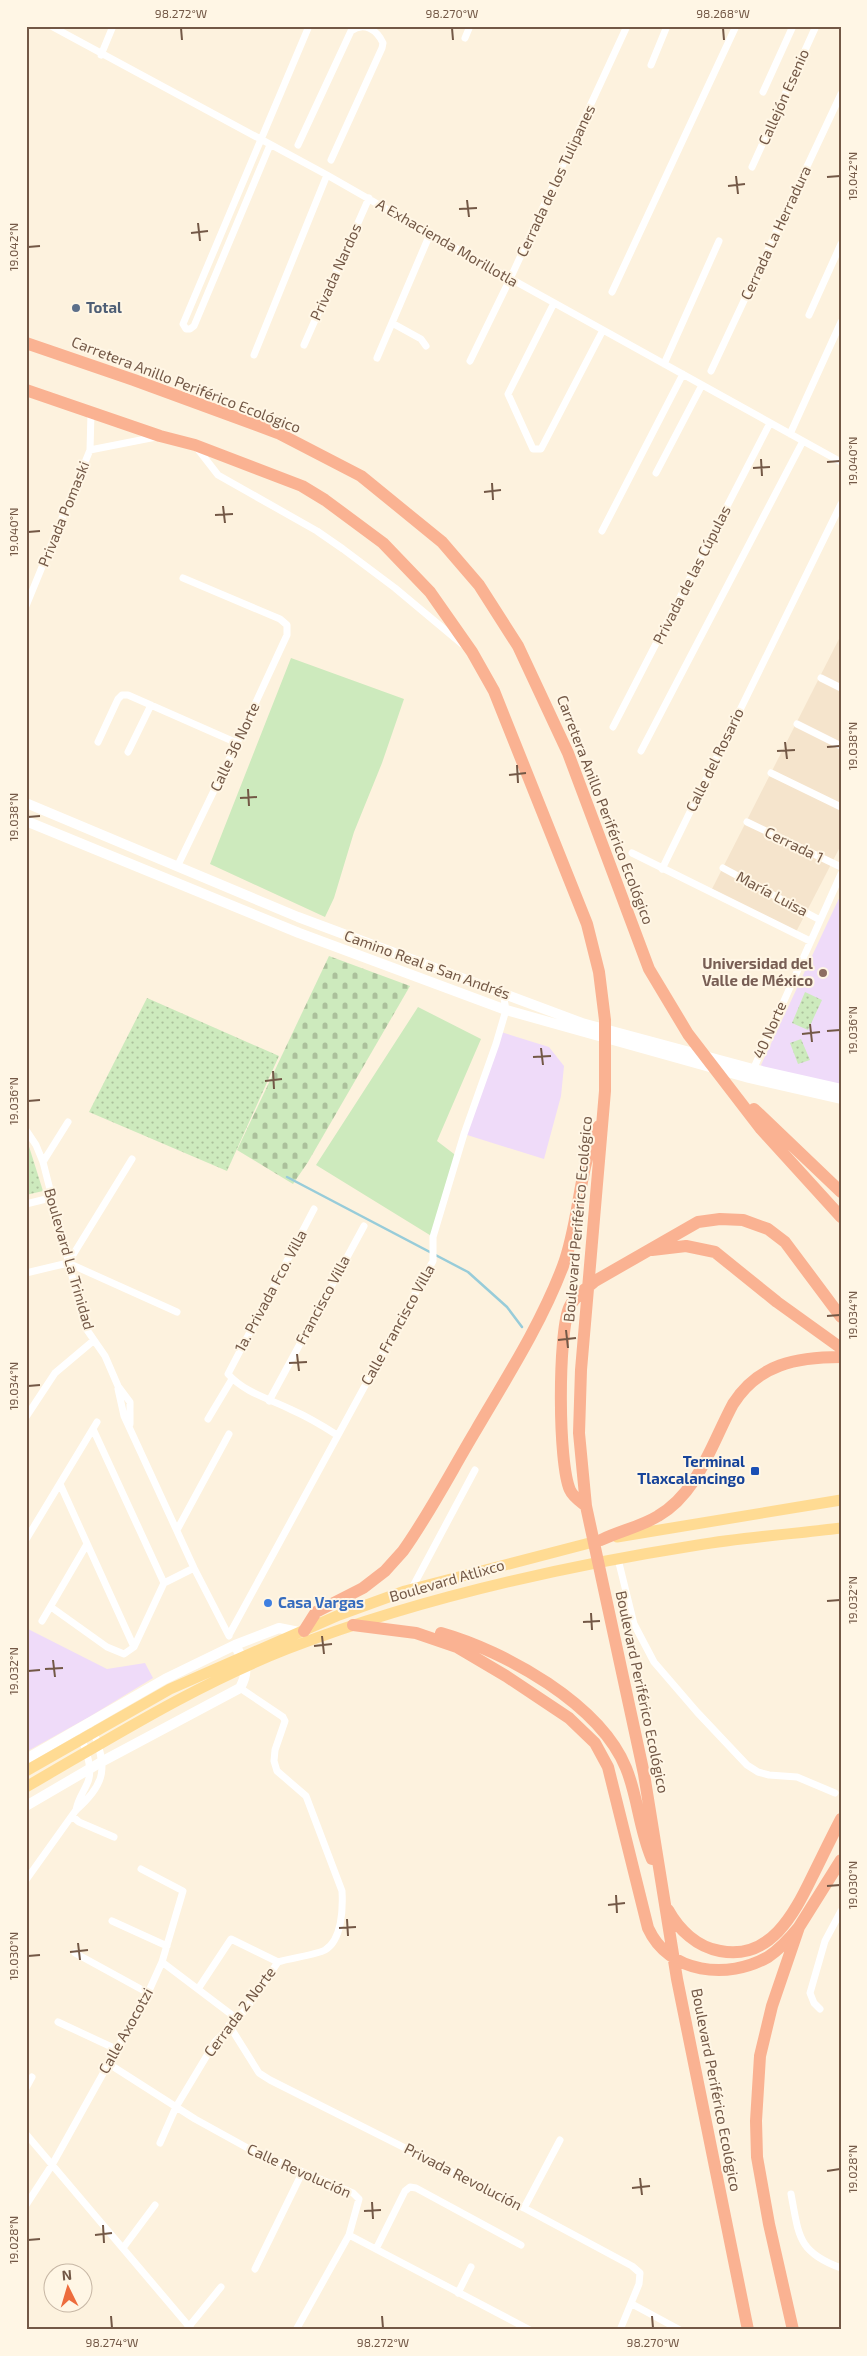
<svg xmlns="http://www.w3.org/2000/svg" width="867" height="2356" viewBox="0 0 867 2356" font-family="'Exo 2',sans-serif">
	<defs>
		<pattern id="grass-dots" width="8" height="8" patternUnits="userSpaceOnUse" patternTransform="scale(1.25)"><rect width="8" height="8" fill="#cdeabd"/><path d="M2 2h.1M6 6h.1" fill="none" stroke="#abc09b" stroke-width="1.8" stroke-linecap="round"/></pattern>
		<pattern id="cemetery-stones" width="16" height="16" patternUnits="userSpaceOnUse" patternTransform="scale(1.25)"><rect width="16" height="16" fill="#cdeabd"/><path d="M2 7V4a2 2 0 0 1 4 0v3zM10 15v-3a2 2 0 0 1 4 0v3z" fill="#abc09b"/></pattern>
	</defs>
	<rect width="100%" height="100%" fill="#fdf2de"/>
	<path fill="#f5e4cc" d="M 841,635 L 841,845 L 796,932 L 712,889 Z"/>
	<path fill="#efdbf9" d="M 841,894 L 841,1086 L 762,1067 L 761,1065 Z
		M 501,1032 L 549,1047 L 564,1066 L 561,1096 L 544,1159 L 464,1134 Z
		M 26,1628 L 107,1669 L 145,1663 L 153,1678 L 89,1717 L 26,1752 Z"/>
	<path fill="url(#grass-dots)" d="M 805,992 L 822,1000 L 808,1030 L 792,1023 Z
		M 147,998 L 279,1056 L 227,1171 L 89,1112 Z
		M 801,1039 L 810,1060 L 798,1064 L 790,1043 Z
		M 26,1137 L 43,1191 L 26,1195 Z"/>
	<path fill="url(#cemetery-stones)" d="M 329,956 L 410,986 L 308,1162 L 293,1184 L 237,1150 Z"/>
	<path fill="#cdeabd" d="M 291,658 L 404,699 L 382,763 L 354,832 L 334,898 L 325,917 L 210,864 Z
		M 418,1007 L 481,1039 L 437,1141 L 458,1157 L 433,1237 L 316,1165 Z"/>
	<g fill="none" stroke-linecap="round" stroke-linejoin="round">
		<path stroke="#98ccd9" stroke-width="2.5" d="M 287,1177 L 468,1272 L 507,1307 L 522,1327"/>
		<path stroke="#fff" stroke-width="7" d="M 51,26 L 327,175 L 430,234 L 841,462
			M 465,38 L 470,26
			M 101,55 L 113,26
			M 651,65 L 667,26
			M 763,92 L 793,26
			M 270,145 L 194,326 L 190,329 L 186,329 L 183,324 L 309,26
			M 298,145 L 351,31 C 364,21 377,30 383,43 L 382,48 L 331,160
			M 752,167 L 816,26
			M 612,292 L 736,26
			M 554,303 L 508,394 L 533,449 L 541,449 L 603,330
			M 809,315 L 841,244
			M 392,323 L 421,339 L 426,346
			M 304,345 L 369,198
			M 254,355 L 327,175
			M 377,358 L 430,234
			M 470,361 L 510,279 L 627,26
			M 664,364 L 719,241
			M 711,371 L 841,94
			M 790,434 L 841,322
			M 197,448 L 218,475 L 317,531 L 343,549 L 395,588 L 462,644
			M 90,450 L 156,437
			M 656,473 L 702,385
			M 602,531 L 683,374
			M 26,606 L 90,450 L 91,413
			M 821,678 L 841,688
			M 797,724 L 841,746
			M 613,727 L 770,423
			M 98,742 L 118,699 L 122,695 L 128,695 L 237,743
			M 641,751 L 803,441
			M 128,752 L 151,705
			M 771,773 L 841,807
			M 747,822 L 841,867
			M 632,853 L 810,941
			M 177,867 L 237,743 L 287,635 L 287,625 L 280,619 L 183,578
			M 723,868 L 820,920
			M 662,869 L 841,504
			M 752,1072 L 841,874
			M 26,1130 L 36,1145 L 43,1162 L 85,1327 L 105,1356 L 118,1386 L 130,1402 L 130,1424
			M 43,1162 L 68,1122
			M 26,1204 L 50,1198
			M 314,1209 L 228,1374 C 245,1393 270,1399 292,1410 C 308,1417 323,1426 337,1435
			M 68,1263 L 132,1159
			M 68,1263 L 177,1312
			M 26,1273 L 68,1263
			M 118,1389 L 124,1416 L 194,1568 L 229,1636
			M 269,1401 L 364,1226
			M 26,1417 L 55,1373 L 93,1341
			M 208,1419 L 232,1379
			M 93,1429 L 164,1583
			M 60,1484 L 134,1647
			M 177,1530 L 229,1434
			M 27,1538 L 97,1422
			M 618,1559 L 634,1624 L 654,1662 L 697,1712 L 747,1765 L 758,1772 L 769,1775 L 797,1777 L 835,1793
			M 411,1590 L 475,1470
			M 51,1607 L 107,1647 L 124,1654 L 134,1647 L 164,1583 L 194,1568
			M 42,1621 L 87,1544
			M 229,1635 L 433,1261 L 433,1237 L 464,1134 L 496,1044 L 506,1010 L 503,993
			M 76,1810 C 78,1799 83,1793 87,1784 C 94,1770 86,1751 81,1737
			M 72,1816 L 79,1822 L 114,1837
			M 26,1880 L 76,1810 C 107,1783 107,1767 93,1730
			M 112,1921 L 167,1946
			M 75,1953 L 148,1993
			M 162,1962 L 236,2018
			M 198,1989 L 231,1939 L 278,1962
			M 820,2009 L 814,2003 L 810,1993 L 825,1941 L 841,1911
			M 58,2022 L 116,2049
			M 229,2025 L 259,2073 L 270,2080 L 524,2208 L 632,2266 L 640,2273 L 639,2284 L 620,2330
			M 109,2064 L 195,2119 L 253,2151 L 353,2193 L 359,2199 L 349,2235 L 296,2330
			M 26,2088 L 32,2077
			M 26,2134 L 192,2330
			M 160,2143 L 176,2107 L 215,2042 L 246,2009 L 278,1962 C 290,1958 316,1955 325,1950 C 342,1940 343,1909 342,1891 L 306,1796 L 277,1771 L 274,1761 L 275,1750 L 285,1721 L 283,1717 L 240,1688
			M 791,2194 C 799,2235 797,2252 841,2268
			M 26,2205 L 52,2165 L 148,1993 L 162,1962 L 183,1891 L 141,1869
			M 524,2208 L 560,2140
			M 349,2235 L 530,2330
			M 123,2248 L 155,2205
			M 376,2249 L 405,2191 L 410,2187 L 416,2188 L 521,2245
			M 255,2269 L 302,2173
			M 458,2293 L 471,2267
			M 632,2304 L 680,2330
			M 187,2329 L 221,2287"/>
		<path stroke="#fff" stroke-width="10" d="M 26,803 L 298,917 L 582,1023 L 753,1069 L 841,1089
			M 26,821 L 299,933 L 506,1010 L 749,1078 L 841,1099
			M 26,1759 L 165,1679 L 235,1645 L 279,1628 L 299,1632
			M 26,1806 L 103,1761 L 240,1688 C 250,1669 245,1663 235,1645"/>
		<path stroke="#ffdb93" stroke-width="11" d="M 617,1537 L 841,1500
			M 26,1771 L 170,1689 L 339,1615 L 405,1591 L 601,1540
			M 26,1787 C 111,1738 195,1685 287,1649 C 419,1598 558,1567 698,1545 C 746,1537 793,1534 841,1528"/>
		<path stroke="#fab292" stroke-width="12" d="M 26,343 L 134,380 L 278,433 L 361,476 L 442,542 L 479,585 L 518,646 L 568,753 L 649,969 L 688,1034 L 761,1129 L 841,1217
			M 26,390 L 160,436 L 195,445 L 302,486 L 325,500 L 383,543 L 430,592 L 472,652 L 494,691 L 587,924 L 599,972 L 605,1020 L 605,1091 L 581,1370 L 579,1433 L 586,1506 L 644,1774 L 677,1979 L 748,2330
			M 754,1109 L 841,1192
			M 652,1250 L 686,1246 L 715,1252 L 777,1302 L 841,1348
			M 586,1506 C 581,1502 573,1497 570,1490 C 558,1463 558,1336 569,1308 C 574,1296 586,1289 595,1281 L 698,1222 L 720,1219 L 743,1220 L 768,1229 L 785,1242 L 841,1317
			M 601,1540 C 619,1531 640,1527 658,1516 C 698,1493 712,1443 733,1404 C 758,1364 797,1357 841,1357
			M 353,1625 L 416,1633 L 457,1647 L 506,1676 L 569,1718 L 595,1743 L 608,1767 L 648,1928 C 669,1974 728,1980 768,1957 C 780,1949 790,1938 799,1927
			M 304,1631 L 316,1612 L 363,1588 L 385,1571 L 403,1551 C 430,1513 452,1470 476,1430 C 507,1377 541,1324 563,1266 C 580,1221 578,1168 599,1126
			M 441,1633 C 505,1651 600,1704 626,1768 C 638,1797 639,1829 652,1859
			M 668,1910 C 679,1930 697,1947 720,1951 C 770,1961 794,1914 812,1877 C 822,1857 831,1838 841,1819
			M 793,2330 L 769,2224 L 757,2157 L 756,2121 L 760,2056 L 772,2006 L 799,1927 L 841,1860"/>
	</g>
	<path fill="none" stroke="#735846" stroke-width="2" d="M 181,28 L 182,40M 452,28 L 453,40M 723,28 L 724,40M 736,176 L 738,194M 827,177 L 840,176M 728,186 L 745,184M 467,200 L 469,217M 459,209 L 477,208M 198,223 L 200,241M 191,233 L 208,231M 28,247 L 40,246M 761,459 L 762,476M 827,462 L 840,461M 753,468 L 770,467M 492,483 L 493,500M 484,492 L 501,490M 223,506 L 225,523M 215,515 L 233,514M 28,532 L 40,531M 785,742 L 787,759M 827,747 L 840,746M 777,751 L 795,750M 517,765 L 518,783M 509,775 L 526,773M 248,789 L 249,806M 240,798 L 257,797M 28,817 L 40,816M 810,1024 L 812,1042M 827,1031 L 840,1030M 802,1034 L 820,1032M 541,1048 L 543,1065M 533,1057 L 551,1056M 273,1071 L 274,1089M 265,1081 L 282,1079M 28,1101 L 40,1100M 827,1316 L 840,1315M 566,1330 L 568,1348M 558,1340 L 576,1338M 297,1354 L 299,1371M 289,1363 L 307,1362M 28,1386 L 40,1385M 827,1601 L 840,1600M 591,1613 L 592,1630M 583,1622 L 600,1621M 322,1636 L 324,1654M 314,1646 L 332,1644M 53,1660 L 55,1677M 45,1669 L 63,1668M 28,1671 L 40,1670M 827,1886 L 840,1885M 616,1895 L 617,1913M 608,1905 L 625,1903M 347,1919 L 348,1936M 339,1928 L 356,1927M 78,1943 L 80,1960M 70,1952 L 88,1950M 28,1956 L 40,1955M 827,2171 L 840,2169M 640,2178 L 642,2195M 632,2188 L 650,2186M 372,2202 L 373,2219M 364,2211 L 381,2210M 103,2225 L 104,2243M 95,2235 L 112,2233M 28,2240 L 40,2239M 111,2316 L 112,2328M 382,2316 L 383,2328M 652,2316 L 653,2328"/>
	<circle fill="#5c6f8a" stroke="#fff6e5" stroke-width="2" cx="76" cy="308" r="5"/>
	<circle fill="#8d6e63" stroke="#fff6e5" stroke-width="2" cx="823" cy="973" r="5"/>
	<rect fill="#1a4fb4" stroke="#fff6e5" stroke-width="2" x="750" y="1466" width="10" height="10" rx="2.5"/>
	<circle fill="#3f7fe0" stroke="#fff6e5" stroke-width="2" cx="268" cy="1603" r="5"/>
	<g text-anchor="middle" stroke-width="4" stroke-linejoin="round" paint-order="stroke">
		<g font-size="15" fill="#735846" stroke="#fff6e5">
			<text transform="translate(784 97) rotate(-66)" y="5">Callejón Esenio</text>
			<text transform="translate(556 181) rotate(-65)" y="5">Cerrada de los Tulipanes</text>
			<text transform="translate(776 233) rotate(-65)" y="5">Cerrada La Herradura</text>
			<text transform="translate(447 243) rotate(30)" y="5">A Exhacienda Morillotla</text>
			<text transform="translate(336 272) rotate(-66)" y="5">Privada Nardos</text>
			<text transform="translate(186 385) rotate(21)" y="5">Carretera Anillo Periférico Ecológico</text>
			<text transform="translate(64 514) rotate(-68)" y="5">Privada Pomaski</text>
			<text transform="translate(692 575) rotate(-63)" y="5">Privada de las Cúpulas</text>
			<text transform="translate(235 747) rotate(-65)" y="5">Calle 36 Norte</text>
			<text transform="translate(715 760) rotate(-64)" y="5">Calle del Rosario</text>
			<text transform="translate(605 810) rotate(69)" y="5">Carretera Anillo Periférico Ecológico</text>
			<text transform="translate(794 845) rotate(26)" y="5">Cerrada 1</text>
			<text transform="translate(772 894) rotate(28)" y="5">María Luisa</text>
			<text transform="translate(427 965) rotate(20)" y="5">Camino Real a San Andrés</text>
			<text transform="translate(770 1030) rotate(-66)" y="5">40 Norte</text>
			<text transform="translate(578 1219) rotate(-85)" y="5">Boulevard Periférico Ecológico</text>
			<text transform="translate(69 1259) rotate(74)" y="5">Boulevard La Trinidad</text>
			<text transform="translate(271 1291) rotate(-62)" y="5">1a. Privada Fco. Villa</text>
			<text transform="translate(323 1300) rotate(-62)" y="5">Francisco Villa</text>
			<text transform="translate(398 1325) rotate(-61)" y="5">Calle Francisco Villa</text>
			<text transform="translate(447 1581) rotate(-16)" y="5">Boulevard Atlixco</text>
			<text transform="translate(642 1692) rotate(78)" y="5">Boulevard Periférico Ecológico</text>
			<text transform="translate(240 2012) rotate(-53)" y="5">Cerrada 2 Norte</text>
			<text transform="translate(126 2031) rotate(-61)" y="5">Calle Axocotzi</text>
			<text transform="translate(716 2090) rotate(79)" y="5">Boulevard Periférico Ecológico</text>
			<text transform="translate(299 2171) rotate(24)" y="5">Calle Revolución</text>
			<text transform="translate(463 2177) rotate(27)" y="5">Privada Revolución</text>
		</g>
		<g font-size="15" font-weight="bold" fill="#4e5e75" stroke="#fff6e5" text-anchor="start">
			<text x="86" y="313">Total</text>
		</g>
		<g font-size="15" font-weight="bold" fill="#785e54" stroke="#fff6e5" text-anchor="end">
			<text x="813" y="969">Universidad del<tspan x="813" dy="17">Valle de México</tspan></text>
		</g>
		<g font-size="15" font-weight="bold" fill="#164399" stroke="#fff6e5" text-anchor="end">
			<text x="745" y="1467">Terminal<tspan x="745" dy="17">Tlaxcalancingo</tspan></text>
		</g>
		<g font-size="15" font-weight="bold" fill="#366cbe" stroke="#fff6e5" text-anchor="start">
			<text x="278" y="1608">Casa Vargas</text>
		</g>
	</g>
	<rect width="867" height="2356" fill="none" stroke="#fff6e5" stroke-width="55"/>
	<g transform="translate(68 2288) rotate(355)"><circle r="24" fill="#fff6e5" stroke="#c7b7a5"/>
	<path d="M0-4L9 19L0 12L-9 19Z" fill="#ed6c3d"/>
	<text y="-8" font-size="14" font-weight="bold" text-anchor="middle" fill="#735846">N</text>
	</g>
	<rect x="28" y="28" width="812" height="2300" fill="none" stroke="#735846" stroke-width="2"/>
	<g font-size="12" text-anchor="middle" fill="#735846">
		<text x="181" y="18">98.272°W</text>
		<text x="452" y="18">98.270°W</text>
		<text x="723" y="18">98.268°W</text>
		<text transform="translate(853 176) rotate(-90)" y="4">19.042°N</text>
		<text transform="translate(14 247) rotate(-90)" y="4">19.042°N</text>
		<text transform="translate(853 461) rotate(-90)" y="4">19.040°N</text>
		<text transform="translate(14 532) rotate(-90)" y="4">19.040°N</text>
		<text transform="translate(853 746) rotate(-90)" y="4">19.038°N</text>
		<text transform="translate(14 817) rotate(-90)" y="4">19.038°N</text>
		<text transform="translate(853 1030) rotate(-90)" y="4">19.036°N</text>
		<text transform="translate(14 1101) rotate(-90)" y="4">19.036°N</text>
		<text transform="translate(853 1315) rotate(-90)" y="4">19.034°N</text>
		<text transform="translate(14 1386) rotate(-90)" y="4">19.034°N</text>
		<text transform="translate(853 1600) rotate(-90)" y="4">19.032°N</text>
		<text transform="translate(14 1671) rotate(-90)" y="4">19.032°N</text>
		<text transform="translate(853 1885) rotate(-90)" y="4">19.030°N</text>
		<text transform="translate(14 1956) rotate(-90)" y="4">19.030°N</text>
		<text transform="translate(853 2169) rotate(-90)" y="4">19.028°N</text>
		<text transform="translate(14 2240) rotate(-90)" y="4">19.028°N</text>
		<text x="112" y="2347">98.274°W</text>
		<text x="383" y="2347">98.272°W</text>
		<text x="653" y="2347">98.270°W</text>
	</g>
</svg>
